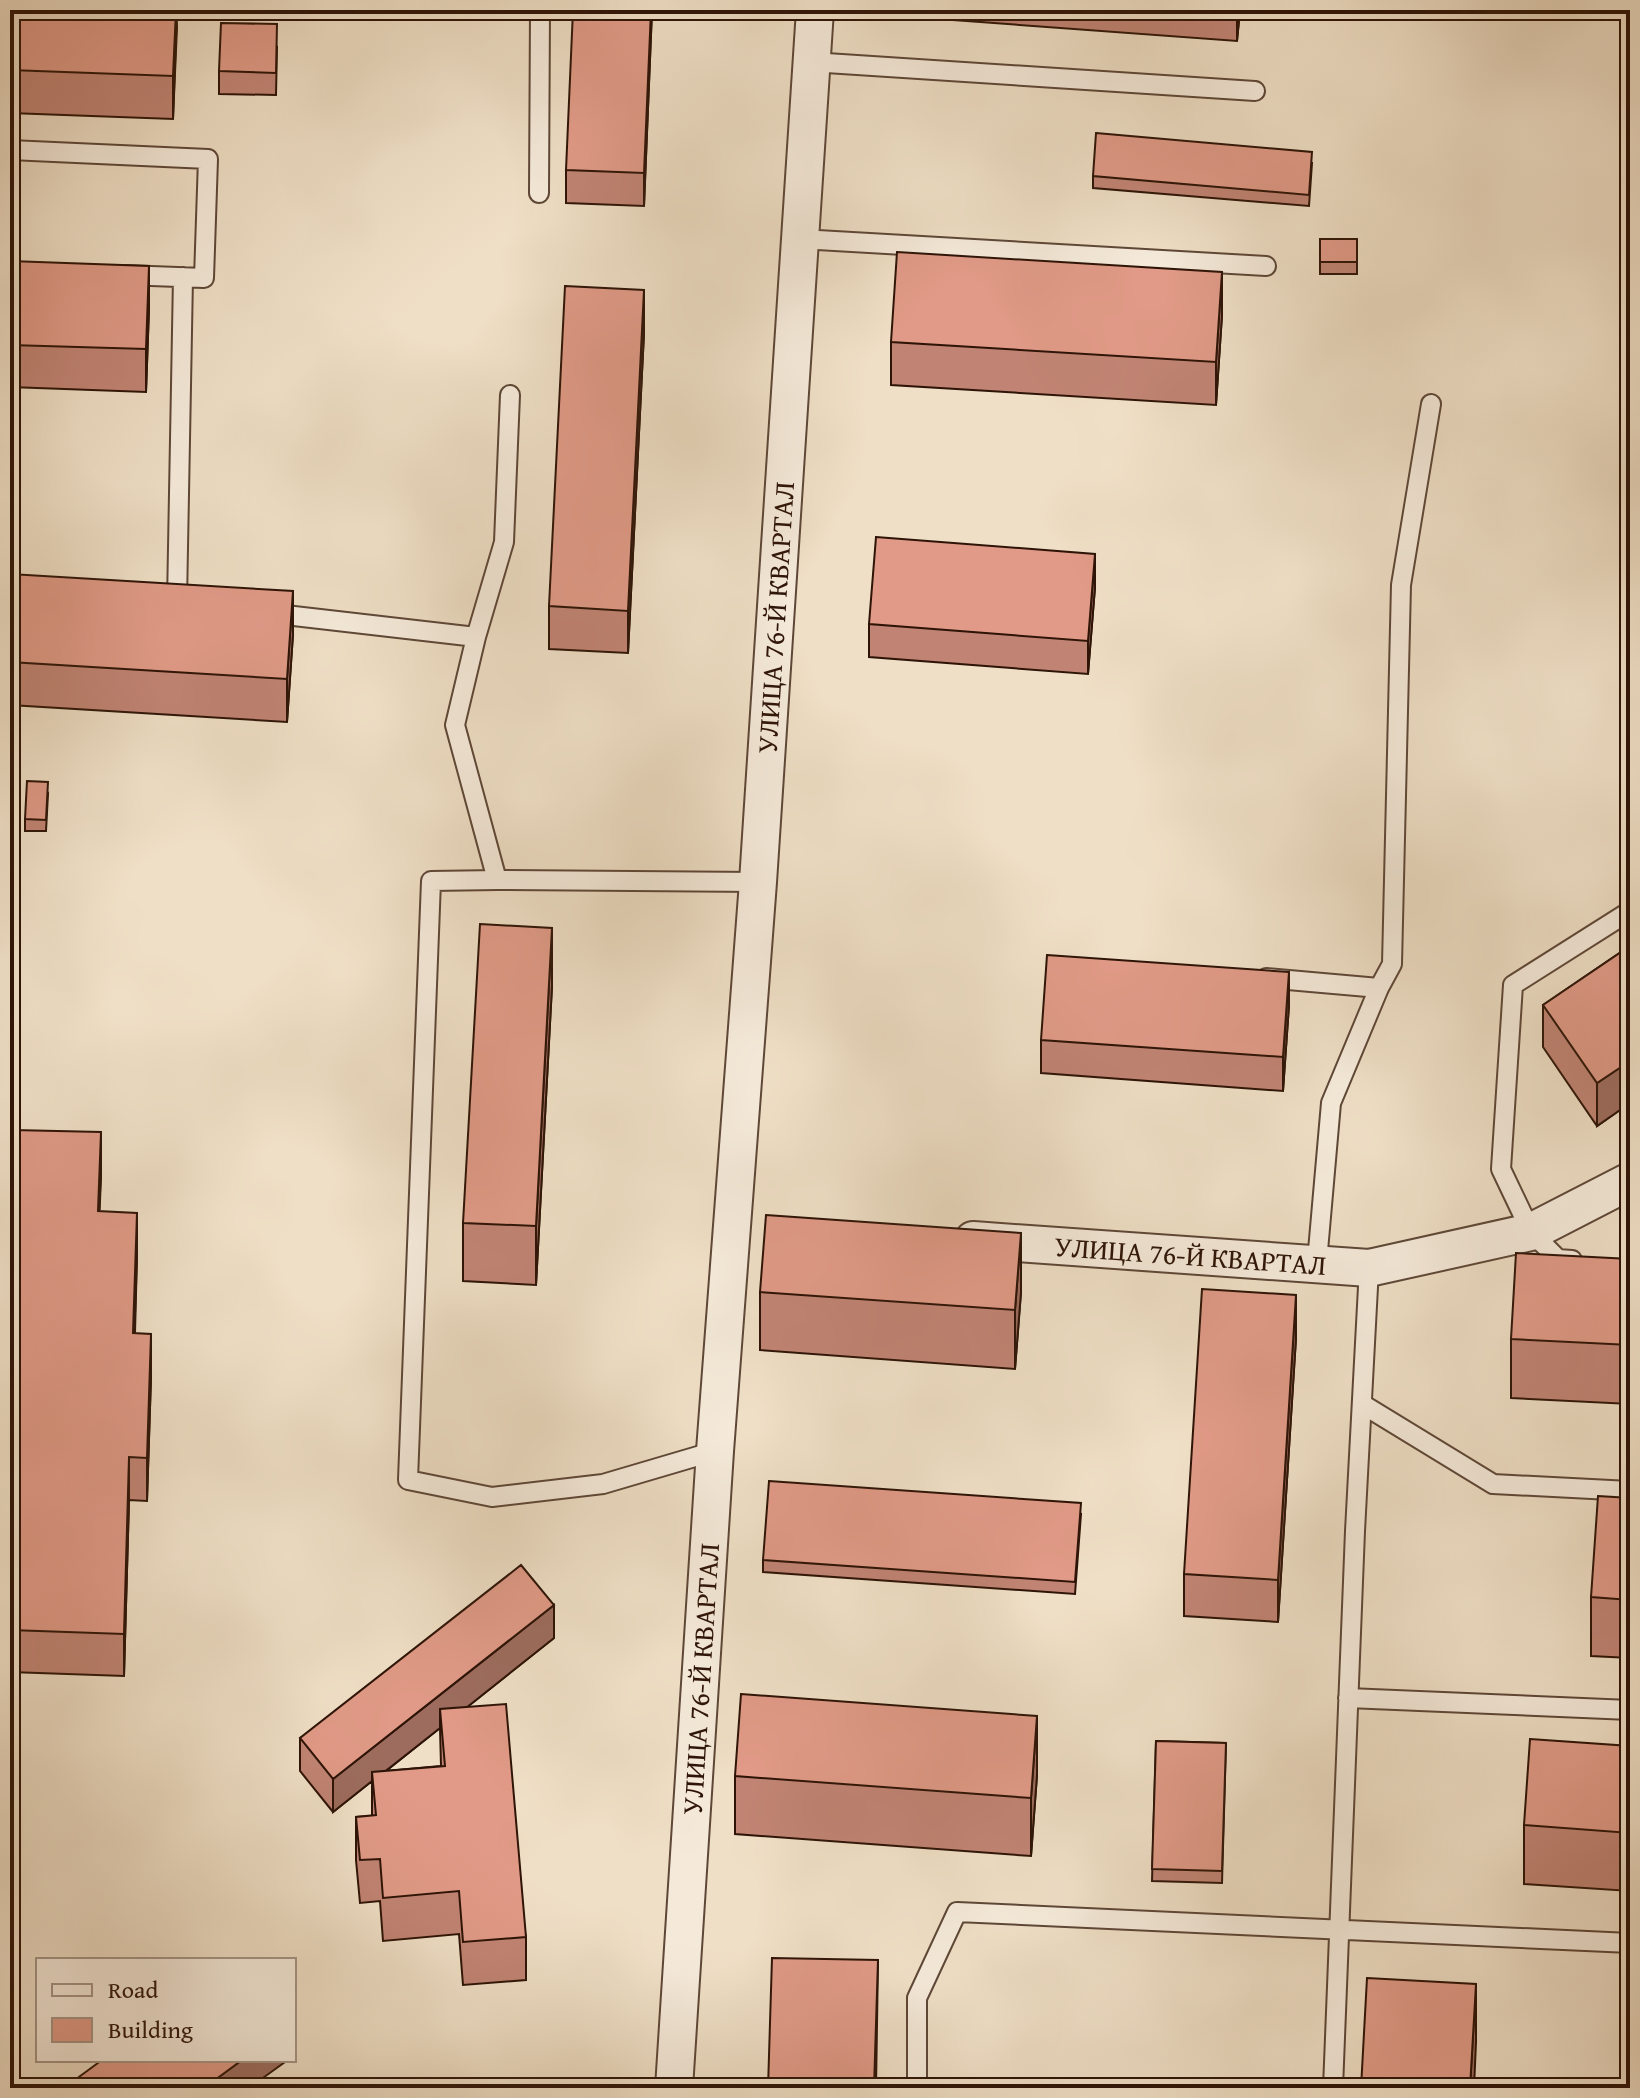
<svg xmlns="http://www.w3.org/2000/svg" width="1640" height="2098" viewBox="0 0 1640 2098" font-family="'Gentium Book Plus',serif">
	<rect width="100%" height="100%" fill="#efdfc6"/>
	<filter id="stains"><feTurbulence type="fractalNoise" baseFrequency=".0025" numOctaves="4"/><feColorMatrix values="0 0 0 0 .2 0 0 0 0 .09 0 0 0 0 .02 0 0 0 .5 -.17"/></filter>
	<radialGradient id="worn" r=".72"><stop offset=".6" stop-color="#630" stop-opacity="0"/><stop offset="1" stop-color="#630" stop-opacity=".3"/></radialGradient>
	<g fill="none" stroke-linecap="round" stroke-linejoin="round">
		<g stroke="#5e4737" stroke-width="22">
			<path id="service" d="M 811,62 L 1255,91
				M 10,150 L 208,159 L 204,278 L 125,275
				M 539,193 L 540,10
				M 800,239 L 1266,266
				M 510,395 L 504,542 L 476,637 L 455,725 L 497,880 L 758,882
				M 177,602 L 183,277
				M 268,613 L 476,637
				M 497,880 L 431,881 L 408,1480 L 492,1497 L 603,1484 L 715,1451
				M 1266,978 L 1379,988
				M 1572,1260 L 1558,1259 L 1531,1232 L 1501,1169 L 1513,985 L 1630,911
				M 1317,1262 L 1331,1103 L 1379,988 L 1392,964 L 1401,585 L 1431,404
				M 1362,1404 L 1493,1484 L 1630,1491
				M 1348,1698 L 1630,1710
				M 917,2088 L 917,1998 L 957,1912 L 1630,1943
				M 1333,2088 L 1355,1531 L 1369,1268"/>
		</g>
		<g stroke="#5e4737" stroke-width="40">
			<g id="minor">
				<path id="s1" d="M 973,1240 L 1369,1268 L 1531,1232 L 1630,1181"/>
				<path id="s2" d="M 674,2088 L 715,1451 L 758,882 L 815,10"/>
			</g>
		</g>
		<use href="#service" stroke="#f5eada" stroke-width="18"/>
		<use href="#minor" stroke="#f5eada" stroke-width="36"/>
	</g>
	<path fill="#c18474" stroke="#2e1407" stroke-width="2" fill-rule="evenodd" d="M 10,10 L 177,10 L 173,119 L 10,113 Z
		M 652,10 L 644,206 L 566,203 L 566,170 Z
		M 912,10 L 1240,10 L 1237,41 L 912,17 Z
		M 277,47 L 276,95 L 219,94 L 219,71 Z
		M 1312,163 L 1309,206 L 1093,188 L 1093,176 Z
		M 1320,239 L 1357,239 L 1357,274 L 1320,274 Z
		M 10,261 L 149,308 L 146,392 L 10,387 Z
		M 1222,315 L 1216,405 L 891,385 L 891,342 Z
		M 644,333 L 628,653 L 549,649 L 549,606 Z
		M 10,574 L 293,634 L 287,722 L 10,705 Z
		M 1095,587 L 1088,674 L 869,657 L 869,624 Z
		M 10,763 L 18,775 L 15,832 L 10,832 Z
		M 48,794 L 46,831 L 25,831 L 25,819 Z
		M 1630,946 L 1630,1103 L 1597,1126 L 1543,1047 L 1543,1005 Z
		M 552,986 L 536,1285 L 463,1281 L 463,1223 Z
		M 1289,1005 L 1283,1091 L 1041,1073 L 1041,1040 Z
		M 10,1110 L 13,1130 L 101,1175 L 99,1211 L 137,1255 L 135,1333 L 151,1377 L 147,1501 L 129,1500 L 124,1676 L 10,1672 Z
		M 1630,1259 L 1630,1404 L 1511,1398 L 1511,1339 Z
		M 760,1292 L 1021,1292 L 1015,1369 L 760,1350 Z
		M 1296,1338 L 1278,1622 L 1184,1616 L 1184,1574 Z
		M 1630,1498 L 1630,1658 L 1591,1656 L 1591,1597 Z
		M 1081,1514 L 1075,1594 L 763,1572 L 763,1560 Z
		M 554,1638 L 466,1708 L 526,1937 L 526,1980 L 463,1985 L 459,1934 L 383,1941 L 380,1901 L 360,1903 L 356,1860 L 356,1817 L 372,1816 L 372,1781 L 333,1812 L 300,1771 L 300,1738 ZM 440,1728 L 441,1766 L 386,1771 Z
		M 1156,1741 L 1226,1743 L 1222,1883 L 1152,1881 Z
		M 1630,1746 L 1630,1891 L 1524,1884 L 1524,1825 Z
		M 1037,1775 L 1031,1856 L 735,1834 L 735,1776 Z"/>
	<path fill="#9d6c5e" stroke="#2e1407" stroke-width="2" d="M 176,10 L 177,27 L 173,119 L 173,76 Z
		M 651,10 L 652,10 L 644,206 L 644,173 Z
		M 1237,10 L 1240,10 L 1237,41 Z
		M 149,266 L 149,308 L 146,392 L 146,349 Z
		M 1222,272 L 1222,315 L 1216,405 L 1216,362 Z
		M 644,290 L 644,333 L 628,653 L 628,611 Z
		M 1095,554 L 1095,587 L 1088,674 L 1088,641 Z
		M 293,591 L 293,634 L 287,722 L 287,679 Z
		M 552,928 L 552,986 L 536,1285 L 536,1226 Z
		M 1289,972 L 1289,1005 L 1283,1091 L 1283,1057 Z
		M 1630,1061 L 1630,1103 L 1597,1126 L 1597,1083 Z
		M 101,1132 L 101,1175 L 98,1254 L 98,1211 Z
		M 137,1213 L 137,1255 L 133,1376 L 133,1333 Z
		M 1021,1233 L 1021,1292 L 1015,1369 L 1015,1310 Z
		M 1296,1295 L 1296,1338 L 1278,1622 L 1278,1580 Z
		M 151,1334 L 151,1377 L 147,1501 L 147,1458 Z
		M 129,1457 L 129,1500 L 124,1676 L 124,1634 Z
		M 554,1605 L 554,1638 L 442,1727 L 440,1709 L 440,1728 L 373,1781 L 372,1772 L 372,1781 L 333,1812 L 333,1779 Z
		M 1037,1716 L 1037,1775 L 1031,1856 L 1031,1798 Z
		M 878,1960 L 876,2088 L 874,2088 Z
		M 1476,1984 L 1476,2042 L 1474,2088 L 1470,2088 Z
		M 242,2060 L 285,2060 L 285,2062 L 249,2088 L 204,2088 Z"/>
	<path fill="#e09a87" stroke="#2e1407" stroke-width="2" d="M 10,10 L 176,10 L 173,76 L 10,70 Z
		M 573,10 L 651,10 L 644,173 L 566,170 Z
		M 221,23 L 277,24 L 276,73 L 219,71 Z
		M 1096,133 L 1312,152 L 1309,195 L 1093,176 Z
		M 1320,239 L 1357,239 L 1357,262 L 1320,262 Z
		M 897,252 L 1222,272 L 1216,362 L 891,342 Z
		M 10,261 L 149,266 L 146,349 L 10,345 Z
		M 565,286 L 644,290 L 628,611 L 549,606 Z
		M 876,537 L 1095,554 L 1088,641 L 869,624 Z
		M 10,574 L 293,591 L 287,679 L 10,662 Z
		M 10,763 L 18,764 L 15,821 L 10,820 Z
		M 27,781 L 48,782 L 46,820 L 25,819 Z
		M 480,924 L 552,928 L 536,1226 L 463,1223 Z
		M 1630,946 L 1630,1061 L 1597,1083 L 1543,1005 Z
		M 1047,955 L 1289,972 L 1283,1057 L 1041,1040 Z
		M 10,1110 L 13,1110 L 13,1130 L 101,1132 L 98,1211 L 137,1213 L 133,1333 L 151,1334 L 147,1458 L 129,1457 L 124,1634 L 10,1630 Z
		M 766,1215 L 1021,1233 L 1015,1310 L 760,1292 Z
		M 1516,1253 L 1630,1259 L 1630,1345 L 1511,1339 Z
		M 1202,1289 L 1296,1295 L 1278,1580 L 1184,1574 Z
		M 769,1481 L 1081,1503 L 1075,1582 L 763,1560 Z
		M 1598,1496 L 1630,1498 L 1630,1600 L 1591,1597 Z
		M 521,1565 L 554,1605 L 333,1779 L 300,1738 Z
		M 741,1694 L 1037,1716 L 1031,1798 L 735,1776 Z
		M 506,1704 L 526,1937 L 463,1942 L 459,1891 L 383,1898 L 380,1859 L 360,1860 L 356,1817 L 376,1815 L 372,1772 L 445,1766 L 440,1709 Z
		M 1530,1739 L 1630,1746 L 1630,1833 L 1524,1825 Z
		M 1156,1741 L 1226,1743 L 1222,1871 L 1152,1869 Z
		M 772,1958 L 878,1960 L 874,2088 L 768,2088 Z
		M 1367,1978 L 1476,1984 L 1470,2088 L 1361,2088 Z
		M 102,2060 L 242,2060 L 204,2088 L 64,2088 Z"/>
	<g text-anchor="middle" stroke-width="7" stroke-linejoin="round" paint-order="stroke">
		<g font-size="28" fill="#2e1407" stroke="#f5eada">
			<text dy="10" stroke="none"><textPath href="#s2" startOffset="1474">УЛИЦА 76-Й КВАРТАЛ</textPath></text>
			<text dy="10" stroke="none"><textPath href="#s1" startOffset="218">УЛИЦА 76-Й КВАРТАЛ</textPath></text>
			<text dy="10" stroke="none"><textPath href="#s2" startOffset="410">УЛИЦА 76-Й КВАРТАЛ</textPath></text>
		</g>
	</g>
	<rect width="1640" height="2098" fill="none" stroke="#efdfc6" stroke-width="40"/>
	<rect x="12" y="12" width="1616" height="2074" fill="none" stroke="#2e1407" stroke-width="4"/>
	<rect x="20" y="20" width="1600" height="2058" fill="none" stroke="#2e1407" stroke-width="2"/>
	<rect x="36" y="1958" width="260" height="104" fill="#f5eada" stroke="#a59486" stroke-width="2"/>
	<rect x="52" y="1984" width="40" height="12" fill="#f5eada" stroke="#a59486" stroke-width="2"/>
	<text x="108" y="1998" font-size="24" fill="#2e1407">Road</text>
	<rect x="52" y="2018" width="40" height="24" fill="#e09a87" stroke="#a59486" stroke-width="2"/>
	<text x="108" y="2038" font-size="24" fill="#2e1407">Building</text>
	<rect width="100%" height="100%" filter="url(#stains)"/>
	<rect width="100%" height="100%" fill="url(#worn)"/>
</svg>
